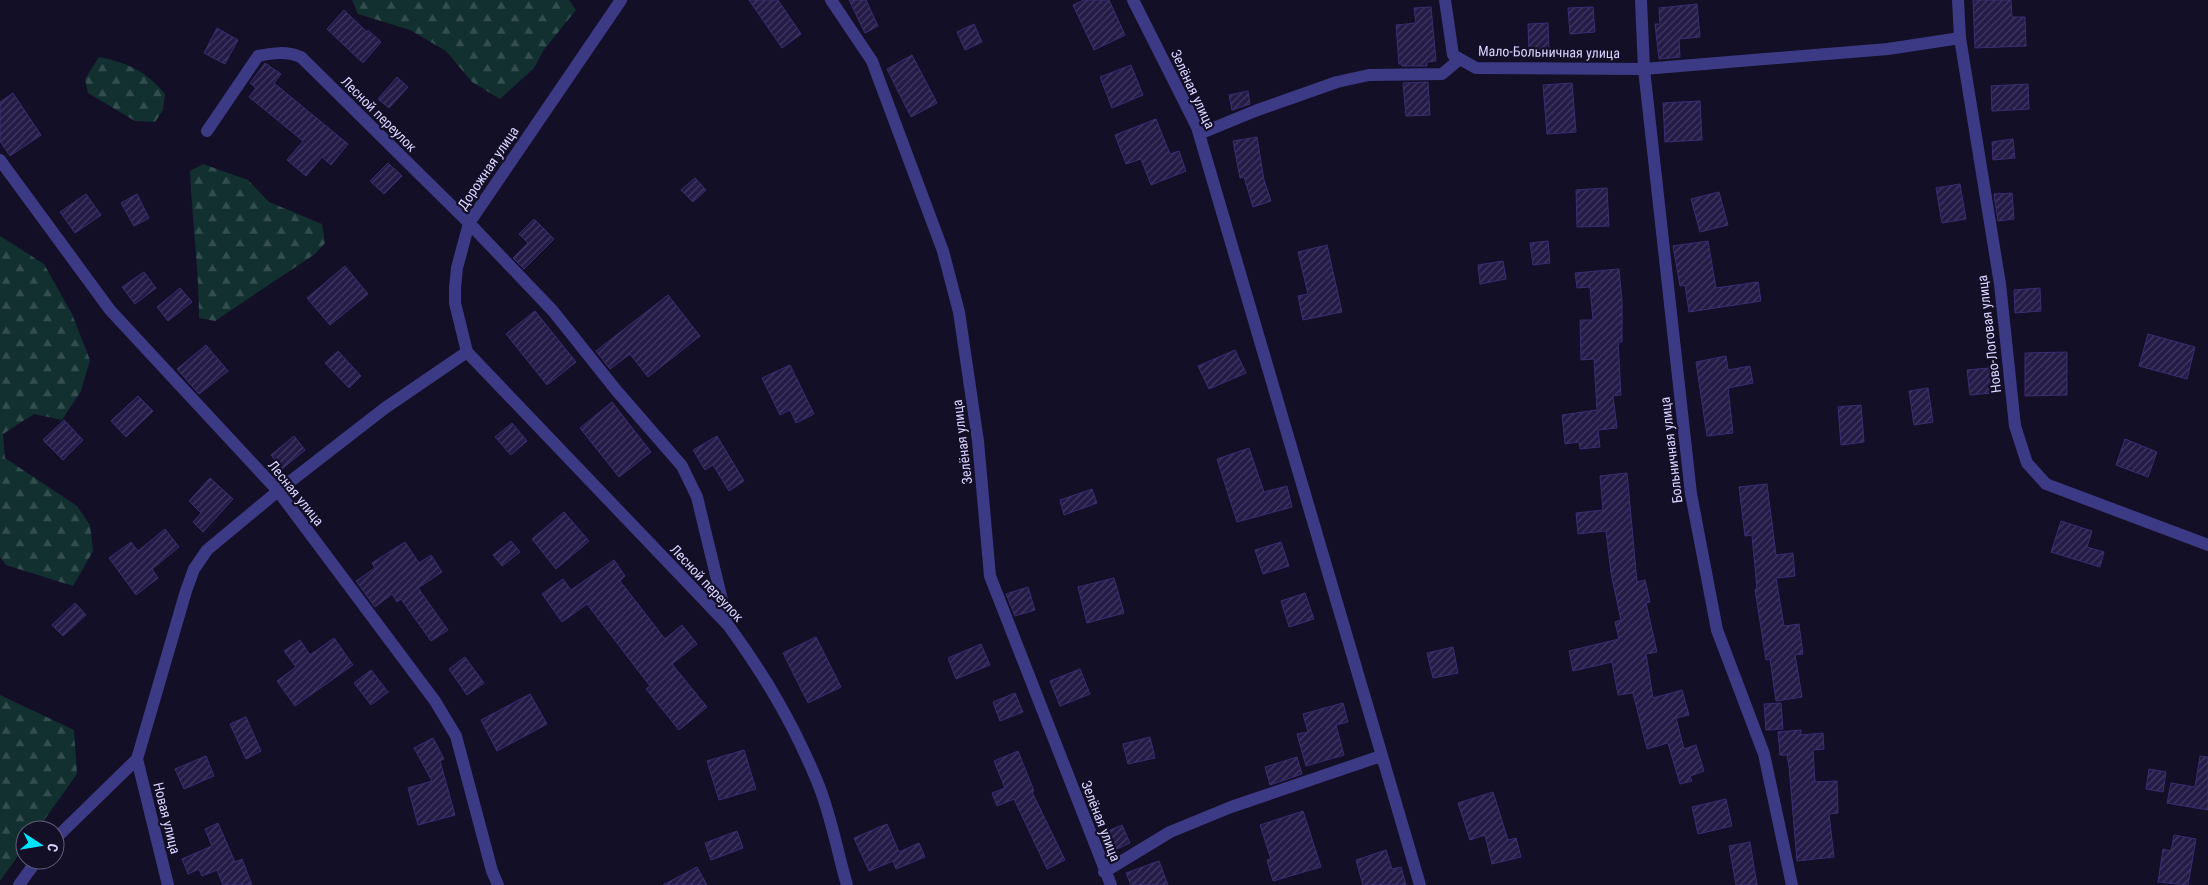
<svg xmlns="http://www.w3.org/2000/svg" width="2208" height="885" viewBox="0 0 2208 885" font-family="'Roboto Condensed',sans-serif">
	<defs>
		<pattern id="forest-firs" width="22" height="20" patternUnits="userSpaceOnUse" patternTransform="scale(1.25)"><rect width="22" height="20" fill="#12302f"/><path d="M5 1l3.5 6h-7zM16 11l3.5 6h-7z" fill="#344d4e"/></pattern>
		<pattern id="building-hatch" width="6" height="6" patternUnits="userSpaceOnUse" patternTransform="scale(1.25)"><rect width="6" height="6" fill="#241b47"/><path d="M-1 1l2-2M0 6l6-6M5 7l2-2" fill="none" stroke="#433b63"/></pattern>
	</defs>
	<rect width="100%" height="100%" fill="#130f26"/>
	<path fill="url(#forest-firs)" d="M 352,0 L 569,0 L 576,10 L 543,51 L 534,68 L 500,99 L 472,82 L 446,51 L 410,30 L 358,14 Z
		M 99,57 C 128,63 146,71 165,94 L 163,110 L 155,122 L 135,121 L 88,93 L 85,79 Z
		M 203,164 L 248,180 L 269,202 L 322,224 L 325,243 L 315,254 L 215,321 L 199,318 C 199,269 192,220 190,171 Z
		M 0,236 L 44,264 L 72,314 L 90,360 L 81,391 L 62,420 L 34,414 L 3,434 L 5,458 L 77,506 L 90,525 L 93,551 L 73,586 L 6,565 L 0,557 Z
		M 0,695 L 74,730 L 77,774 L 37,830 L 25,830 L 25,846 L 0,881 Z"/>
	<path fill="url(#building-hatch)" stroke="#3b2d73" d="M 749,0 L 778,0 L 801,34 L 782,48 Z
		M 849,0 L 866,0 L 878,26 L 865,33 Z
		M 1084,0 L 1109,0 L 1125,35 L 1094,50 L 1073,5 Z
		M 1973,0 L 2011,0 L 2012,17 L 2025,17 L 2026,46 L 1975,48 Z
		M 1697,4 L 1700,37 L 1679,39 L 1680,57 L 1659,59 L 1655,24 L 1660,24 L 1659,8 Z
		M 1431,7 L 1436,61 L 1427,62 L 1427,66 L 1402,66 L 1402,64 L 1399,64 L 1396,25 L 1416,23 L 1414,8 Z
		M 1593,7 L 1595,32 L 1570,34 L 1568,8 Z
		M 344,10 L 367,32 L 368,30 L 381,42 L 363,63 L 327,29 Z
		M 1548,23 L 1549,53 L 1529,54 L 1528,24 Z
		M 974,24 L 982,42 L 965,50 L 957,32 Z
		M 217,28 L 238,40 L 225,64 L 204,53 Z
		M 912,55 L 937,103 L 911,117 L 887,69 Z
		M 265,63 L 281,74 L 274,83 L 348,144 L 331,165 L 322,157 L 306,176 L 287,160 L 303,141 L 249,97 L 256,88 L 250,83 Z
		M 1131,65 L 1143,95 L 1112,108 L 1100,77 Z
		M 397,77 L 408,87 L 389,108 L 378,99 Z
		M 1428,82 L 1430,115 L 1406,116 L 1403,83 Z
		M 1572,83 L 1576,132 L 1547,134 L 1543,85 Z
		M 2028,84 L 2029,109 L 1992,111 L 1991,86 Z
		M 1248,91 L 1250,104 L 1232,110 L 1229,95 Z
		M 13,93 L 41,135 L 10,156 L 0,141 L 0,102 Z
		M 1700,101 L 1702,140 L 1665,142 L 1663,103 Z
		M 1156,119 L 1170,154 L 1179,151 L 1186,171 L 1151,185 L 1141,159 L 1126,164 L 1115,135 Z
		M 1257,137 L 1264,180 L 1271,201 L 1253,207 L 1244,177 L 1240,178 L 1233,141 Z
		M 2013,139 L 2015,158 L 1993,160 L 1992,142 Z
		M 388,163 L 402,176 L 384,194 L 370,181 Z
		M 695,178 L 706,190 L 693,202 L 681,190 Z
		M 1960,184 L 1966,219 L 1942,223 L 1936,188 Z
		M 1607,188 L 1609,226 L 1577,227 L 1576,190 Z
		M 1719,192 L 1728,225 L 1700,232 L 1691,199 Z
		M 2012,193 L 2014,219 L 1998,221 L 1994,194 Z
		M 86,194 L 101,215 L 75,233 L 60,212 Z
		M 137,194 L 149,218 L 134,226 L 121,203 Z
		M 534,219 L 554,239 L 524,269 L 513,258 L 528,243 L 519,234 Z
		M 1548,241 L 1550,263 L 1533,265 L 1530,243 Z
		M 1708,241 L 1716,288 L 1758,282 L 1761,301 L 1689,312 L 1685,285 L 1680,286 L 1673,246 Z
		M 1327,245 L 1342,312 L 1303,320 L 1298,296 L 1308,294 L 1298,252 Z
		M 1503,261 L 1506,279 L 1480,284 L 1478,265 Z
		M 345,266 L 368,294 L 330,325 L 307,298 Z
		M 1619,269 L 1622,301 L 1622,342 L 1618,342 L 1621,395 L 1613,396 L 1617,428 L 1598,430 L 1600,447 L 1580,449 L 1579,442 L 1565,444 L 1562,415 L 1597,410 L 1594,359 L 1581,360 L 1580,320 L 1593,320 L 1590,287 L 1577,288 L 1575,273 Z
		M 144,272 L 156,288 L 135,304 L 122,287 Z
		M 180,288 L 192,302 L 168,321 L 157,307 Z
		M 2040,288 L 2041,311 L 2015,313 L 2014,290 Z
		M 668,295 L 700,336 L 648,377 L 630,354 L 610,369 L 596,351 Z
		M 535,311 L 576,362 L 547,385 L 506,334 Z
		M 2148,334 L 2195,347 L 2187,379 L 2139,366 Z
		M 206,345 L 228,371 L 199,394 L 177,369 Z
		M 1235,350 L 1246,373 L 1209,389 L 1198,366 Z
		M 338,351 L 361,376 L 349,388 L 325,363 Z
		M 2067,352 L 2067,395 L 2025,396 L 2025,353 Z
		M 1726,356 L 1728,370 L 1750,366 L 1753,383 L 1728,388 L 1733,433 L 1707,436 L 1696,362 Z
		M 790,365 L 814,414 L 796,423 L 790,410 L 780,415 L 762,378 Z
		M 1989,368 L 1992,393 L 1970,395 L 1967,370 Z
		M 1928,388 L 1933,422 L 1914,425 L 1909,391 Z
		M 138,396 L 153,411 L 126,437 L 111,421 Z
		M 612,402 L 651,452 L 619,477 L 580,428 Z
		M 1861,405 L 1864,442 L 1841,445 L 1838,407 Z
		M 64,420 L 83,440 L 63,460 L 43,440 Z
		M 512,423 L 527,441 L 511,455 L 495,437 Z
		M 294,436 L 305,450 L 282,469 L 271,455 Z
		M 717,436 L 744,481 L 729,491 L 713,465 L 705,470 L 693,450 Z
		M 2125,439 L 2157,452 L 2148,477 L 2116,465 Z
		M 1249,448 L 1264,492 L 1287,486 L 1292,507 L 1237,522 L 1217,459 Z
		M 1627,473 L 1637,582 L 1645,580 L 1650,602 L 1646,603 L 1657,652 L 1646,654 L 1653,698 L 1682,690 L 1689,715 L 1676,718 L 1684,749 L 1696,745 L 1704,771 L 1690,776 L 1692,781 L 1680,784 L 1668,743 L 1647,749 L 1633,693 L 1618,695 L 1612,662 L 1573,671 L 1569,651 L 1619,639 L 1615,622 L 1621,620 L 1611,573 L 1606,531 L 1578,534 L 1576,513 L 1603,510 L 1600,476 Z
		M 210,478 L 233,499 L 203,532 L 193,522 L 201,513 L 189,501 Z
		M 1767,484 L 1776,555 L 1793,553 L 1795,576 L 1776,578 L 1784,626 L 1799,624 L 1803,654 L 1795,655 L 1802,697 L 1776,701 L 1770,659 L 1766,660 L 1755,589 L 1757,589 L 1752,535 L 1745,536 L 1739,487 Z
		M 1092,489 L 1097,503 L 1064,515 L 1060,500 Z
		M 564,512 L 589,541 L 556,569 L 532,539 Z
		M 2061,521 L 2092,531 L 2087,547 L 2104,552 L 2100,567 L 2051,552 Z
		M 165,529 L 179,547 L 152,569 L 158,578 L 136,595 L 109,558 L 131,542 L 138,551 Z
		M 511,541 L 520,552 L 502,566 L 493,555 Z
		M 405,542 L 419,563 L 431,555 L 442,572 L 418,588 L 448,630 L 431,641 L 401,599 L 397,602 L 392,594 L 375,607 L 356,581 L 375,568 L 372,563 Z
		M 1281,542 L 1289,566 L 1263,574 L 1255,550 Z
		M 614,560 L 625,576 L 620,581 L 665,639 L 682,625 L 697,644 L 672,664 L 707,707 L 679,730 L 646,689 L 650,686 L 587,604 L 562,622 L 542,594 L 563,579 L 571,590 Z
		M 1114,578 L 1124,613 L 1087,623 L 1078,587 Z
		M 1028,587 L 1035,610 L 1015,616 L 1006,594 Z
		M 1305,593 L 1314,619 L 1289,627 L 1281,601 Z
		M 75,603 L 86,615 L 63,636 L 52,625 Z
		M 816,637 L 841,687 L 808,703 L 783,653 Z
		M 334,638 L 353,665 L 295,706 L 277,681 L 296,667 L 284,651 L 300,640 L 310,655 Z
		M 981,644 L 990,665 L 956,679 L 948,658 Z
		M 1453,647 L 1458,673 L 1433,678 L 1427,653 Z
		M 465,657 L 484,683 L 467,695 L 449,669 Z
		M 1080,669 L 1090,694 L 1060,706 L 1050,681 Z
		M 371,670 L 388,692 L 371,705 L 354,683 Z
		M 1015,693 L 1023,712 L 1000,721 L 993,702 Z
		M 530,694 L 547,724 L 497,751 L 481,720 Z
		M 1343,703 L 1348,722 L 1336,725 L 1344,755 L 1306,766 L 1297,734 L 1308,732 L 1303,714 Z
		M 1781,703 L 1783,729 L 1766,730 L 1764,704 Z
		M 246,717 L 261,751 L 246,759 L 230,724 Z
		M 1801,730 L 1801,735 L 1823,733 L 1824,749 L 1813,750 L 1815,782 L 1837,781 L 1838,813 L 1829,814 L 1834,857 L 1797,861 L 1789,766 L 1787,755 L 1780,755 L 1778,732 Z
		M 1150,737 L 1155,758 L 1128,764 L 1123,744 Z
		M 433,738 L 444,759 L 440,761 L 455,815 L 418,825 L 408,788 L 432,781 L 414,748 Z
		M 744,750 L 756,789 L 719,800 L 707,761 Z
		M 1018,751 L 1034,791 L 1032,792 L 1065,860 L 1047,869 L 1014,799 L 997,806 L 992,793 L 1005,788 L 994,761 Z
		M 206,756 L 214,776 L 184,789 L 175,769 Z
		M 2200,756 L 2208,757 L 2208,810 L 2167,803 L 2171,783 L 2195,787 Z
		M 1297,757 L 1302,774 L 1270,785 L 1265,767 Z
		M 2149,769 L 2166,772 L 2163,792 L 2146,789 Z
		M 1493,792 L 1508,840 L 1516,838 L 1521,857 L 1492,864 L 1485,835 L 1470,840 L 1458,803 Z
		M 1726,799 L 1732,826 L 1698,834 L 1692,807 Z
		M 1303,811 L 1321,867 L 1273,881 L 1267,860 L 1271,859 L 1260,825 Z
		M 218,823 L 235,862 L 242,859 L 252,885 L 223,885 L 217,870 L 202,876 L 199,869 L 188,874 L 182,859 L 212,846 L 205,829 Z
		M 887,824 L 899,852 L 919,843 L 925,857 L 896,869 L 893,861 L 869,871 L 854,838 Z
		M 1122,825 L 1130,843 L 1110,852 L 1101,834 Z
		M 737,831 L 743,848 L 711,860 L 705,843 Z
		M 2174,835 L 2196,839 L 2188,885 L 2158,882 L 2163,849 L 2171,851 Z
		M 1750,842 L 1757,885 L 1736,885 L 1729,846 Z
		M 1386,850 L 1392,869 L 1401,867 L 1406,885 L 1363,885 L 1356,860 Z
		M 1159,861 L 1168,885 L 1131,885 L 1126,873 Z
		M 697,867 L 707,885 L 663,885 Z"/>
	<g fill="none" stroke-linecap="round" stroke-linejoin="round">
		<path stroke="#3d3a85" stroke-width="12" d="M 831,0 L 872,61 L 943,251 L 959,312 L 978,441 L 990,576 L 1111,885
			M 1133,0 L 1197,127 L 1420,885
			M 1445,0 L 1453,55 L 1476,68 L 1644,69 L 1888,49 L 1960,38
			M 1641,0 L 1644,69 L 1691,494 L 1717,630 L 1764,754 L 1792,885
			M 1958,0 L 1960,38 L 2000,284 L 2015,426 L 2027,463 L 2046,484 L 2208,545
			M 207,131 L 258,56 C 273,53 286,51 301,57 L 469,223 L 553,311 L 616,390 L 682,466 L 697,497 L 728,625
			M 1199,134 L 1255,111 L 1337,82 L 1369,75 L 1442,74 L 1460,59
			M 0,160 L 110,310 L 278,491 L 435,701 L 456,736 L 492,871 L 498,885
			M 467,352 L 728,625 C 765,676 793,723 817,781 C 831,814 837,851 847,885
			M 137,759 L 168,885
			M 55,839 L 137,759 L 186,591 L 194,569 L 207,550 L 278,491 L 385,408 L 467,352 L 455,303 L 455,288 L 457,268 L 469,223 L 621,0
			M 1104,872 L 1170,832 L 1231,807 L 1381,756
			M 19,885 L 37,860"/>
	</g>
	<g text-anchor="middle" stroke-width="4.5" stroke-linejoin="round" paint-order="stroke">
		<g font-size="14" fill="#d9d4ff" stroke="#130f26">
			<text transform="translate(1549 52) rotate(1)" y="5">Мало-Больничная улица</text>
			<text transform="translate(1193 89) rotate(65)" y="5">Зелёная улица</text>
			<text transform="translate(379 114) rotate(45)" y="5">Лесной переулок</text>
			<text transform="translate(488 168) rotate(-56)" y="5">Дорожная улица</text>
			<text transform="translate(1989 334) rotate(-97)" y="5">Ново-Логовая улица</text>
			<text transform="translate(962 442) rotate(-97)" y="5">Зелёная улица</text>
			<text transform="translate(1671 450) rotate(-97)" y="5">Больничная улица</text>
			<text transform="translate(296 493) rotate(51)" y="5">Лесная улица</text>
			<text transform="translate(707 583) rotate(47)" y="5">Лесной переулок</text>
			<text transform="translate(167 818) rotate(76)" y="5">Новая улица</text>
			<text transform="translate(1101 821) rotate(69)" y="5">Зелёная улица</text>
		</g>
	</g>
	<g transform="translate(40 845) rotate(102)"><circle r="24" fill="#130f26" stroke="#625e7d"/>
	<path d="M0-4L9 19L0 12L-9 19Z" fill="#00e5ff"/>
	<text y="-8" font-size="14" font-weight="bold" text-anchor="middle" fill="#d9d4ff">С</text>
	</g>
</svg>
